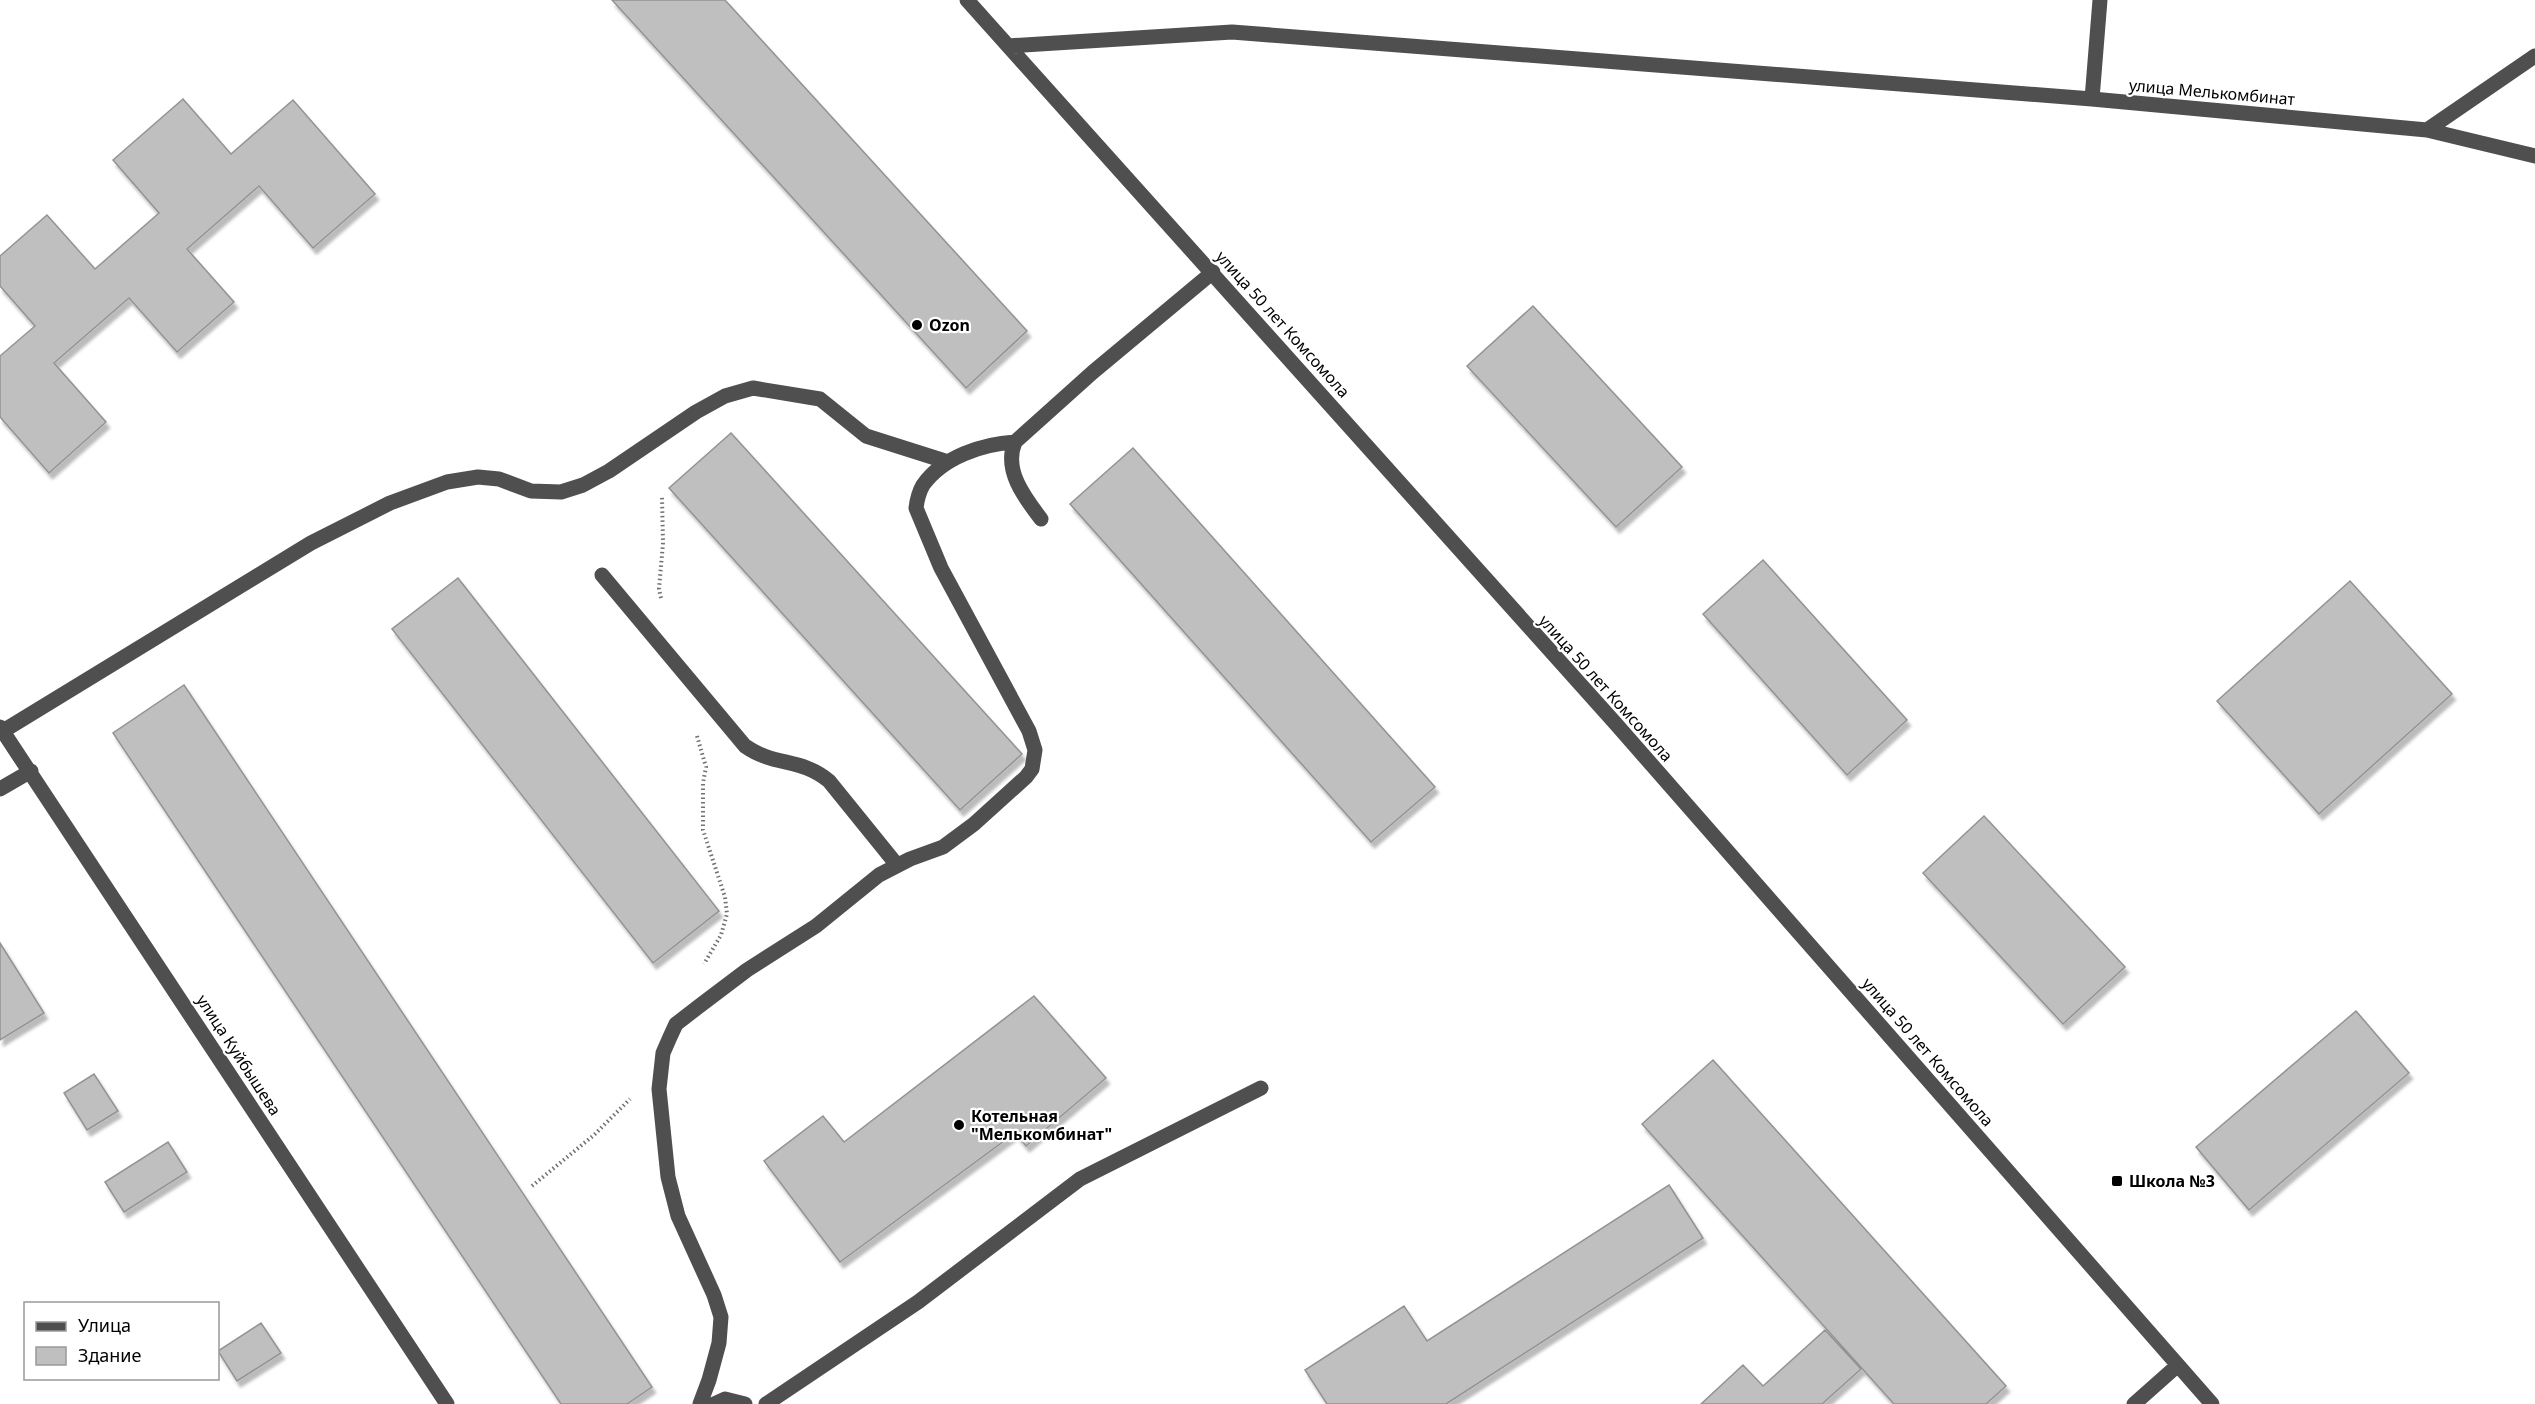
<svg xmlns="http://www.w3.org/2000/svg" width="2535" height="1404" viewBox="0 0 2535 1404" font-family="'Noto Sans',sans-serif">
	<defs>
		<filter id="shadow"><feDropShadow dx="3.5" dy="6" stdDeviation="1.5" flood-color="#0004"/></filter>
	</defs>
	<rect width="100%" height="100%" fill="#fff"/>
	<path fill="#bfbfbf" stroke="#939393" stroke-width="1.5" filter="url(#shadow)" d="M 612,0 L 725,0 L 1027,331 L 966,388 Z
		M 183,99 L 231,154 L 293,100 L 375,194 L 313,248 L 259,186 L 187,249 L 234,302 L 177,352 L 129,298 L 54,363 L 106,422 L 49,473 L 0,417 L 0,356 L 35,326 L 0,286 L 0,256 L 47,215 L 95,269 L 159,213 L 113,160 Z
		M 1533,306 L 1682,467 L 1616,527 L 1467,366 Z
		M 731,433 L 1022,754 L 960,810 L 669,488 Z
		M 1133,448 L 1435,787 L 1371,842 L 1070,504 Z
		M 1763,560 L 1907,720 L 1847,775 L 1703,614 Z
		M 458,578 L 719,911 L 653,963 L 392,629 Z
		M 2350,581 L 2452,694 L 2319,814 L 2217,701 Z
		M 184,685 L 652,1387 L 627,1404 L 561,1404 L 113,733 Z
		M 1984,816 L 2125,967 L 2063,1024 L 1923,873 Z
		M 0,943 L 44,1013 L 0,1040 Z
		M 1034,996 L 1106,1078 L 1026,1146 L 1015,1133 L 840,1262 L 764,1161 L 823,1116 L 844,1142 Z
		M 2356,1011 L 2409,1073 L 2249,1210 L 2196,1147 Z
		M 1713,1060 L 2006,1386 L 1986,1404 L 1894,1404 L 1642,1124 Z
		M 94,1074 L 118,1111 L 87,1130 L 64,1093 Z
		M 168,1142 L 187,1172 L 124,1212 L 105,1182 Z
		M 1669,1185 L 1703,1238 L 1446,1404 L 1327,1404 L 1305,1370 L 1404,1306 L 1427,1341 Z
		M 261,1323 L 281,1353 L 237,1381 L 218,1351 Z
		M 1825,1330 L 1861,1369 L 1822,1404 L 1701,1404 L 1743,1365 L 1763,1386 Z"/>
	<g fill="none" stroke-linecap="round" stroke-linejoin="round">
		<path stroke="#717171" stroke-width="4" stroke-dasharray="1.5 3" stroke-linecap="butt" d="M 661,598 L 659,589 L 663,543 L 662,497
			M 697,736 L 706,767 L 703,783 L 703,830 L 725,897 L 727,914 L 721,935 L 704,964
			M 532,1186 L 594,1135 L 630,1099"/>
		<path stroke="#4f4f4f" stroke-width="15" d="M 967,0 L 1616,724 L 2212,1404
			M 2100,0 L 2092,99 L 2427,130 L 2535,56
			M 1008,46 L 1232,32 L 2092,99
			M 2427,130 L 2535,156
			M 1041,519 C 1025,498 1003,470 1015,442 L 1093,372 L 1213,272
			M 602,575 L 745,746 C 775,767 800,757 829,781 L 897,865
			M 0,727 L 447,1404
			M 3,731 L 311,543 L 390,503 L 447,482 L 478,477 L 499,479 L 531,491 L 561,492 L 583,485 L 609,471 L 696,412 L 725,396 L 753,388 L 820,399 L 866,436 L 948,462
			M 0,789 L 31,771
			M 700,1404 L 709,1380 L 719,1343 L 721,1317 L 714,1295 L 678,1216 L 668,1177 L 659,1089 L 663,1053 L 670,1037 L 676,1024 L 702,1004 L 747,970 L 816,926 L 879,875 L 910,859 L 943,847 L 974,824 L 1026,777 L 1032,769 L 1035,750 L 1029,731 L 941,568 L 916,508 C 917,500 919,492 923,485 C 943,457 982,444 1015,442
			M 714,1404 L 725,1399 L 745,1404
			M 766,1404 L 918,1302 L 1080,1179 L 1261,1088
			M 2134,1404 L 2178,1365"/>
	</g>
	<g fill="#000" stroke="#fff" stroke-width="2">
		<circle cx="917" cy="325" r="6"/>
		<circle cx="959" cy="1125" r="6"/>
		<rect x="2111" y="1175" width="12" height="12" rx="3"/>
	</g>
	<g text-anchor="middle" stroke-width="4.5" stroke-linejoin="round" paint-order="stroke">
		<g font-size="16" fill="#000" stroke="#fff">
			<text transform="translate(2212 92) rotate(5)" y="6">улица Мелькомбинат</text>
			<text transform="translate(1283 324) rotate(48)" y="6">улица 50 лет Комсомола</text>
			<text transform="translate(1606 688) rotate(48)" y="6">улица 50 лет Комсомола</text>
			<text transform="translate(1928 1052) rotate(49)" y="6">улица 50 лет Комсомола</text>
			<text transform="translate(239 1055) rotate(57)" y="6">улица Куйбышева</text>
		</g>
		<g font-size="16" font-weight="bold" fill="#000" stroke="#fff" text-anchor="start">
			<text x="929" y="331">Ozon</text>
			<text x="971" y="1122">Котельная<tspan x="971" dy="18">"Мелькомбинат"</tspan></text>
			<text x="2129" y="1187">Школа №3</text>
		</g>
	</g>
	<rect x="24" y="1302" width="195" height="78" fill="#ffffff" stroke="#999999" stroke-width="1.5"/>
	<rect x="36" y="1322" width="30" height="9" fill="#4f4f4f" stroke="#999999" stroke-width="1.5"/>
	<text x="78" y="1332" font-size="18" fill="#000000">Улица</text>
	<rect x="36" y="1347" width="30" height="18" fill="#bfbfbf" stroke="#999999" stroke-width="1.5"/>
	<text x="78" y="1362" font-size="18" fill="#000000">Здание</text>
</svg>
